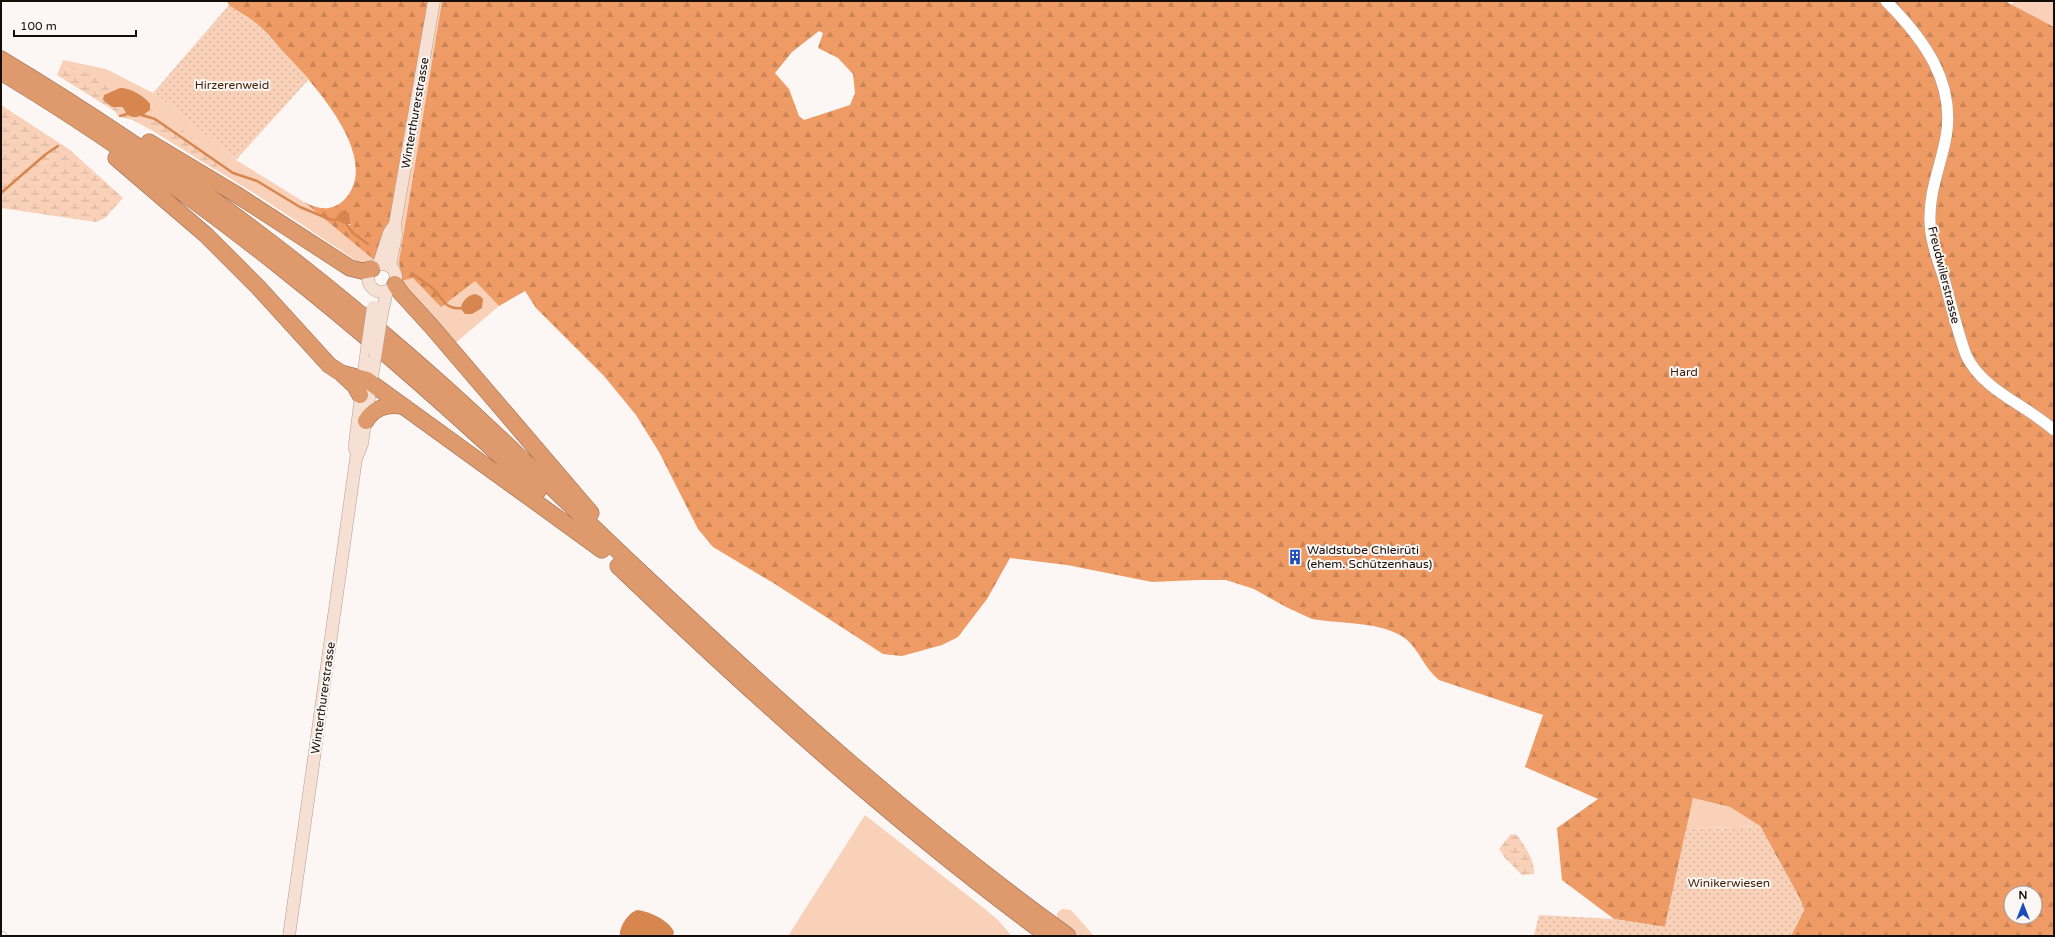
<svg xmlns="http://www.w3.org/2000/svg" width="2055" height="937" viewBox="0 0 2055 937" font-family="'Varela Round',sans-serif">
	<defs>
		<pattern id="forest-firs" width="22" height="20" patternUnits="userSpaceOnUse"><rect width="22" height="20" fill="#ee9b65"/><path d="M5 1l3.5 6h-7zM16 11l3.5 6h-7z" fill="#cb8456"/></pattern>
		<pattern id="wetland-marsh" width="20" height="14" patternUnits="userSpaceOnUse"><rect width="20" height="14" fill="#f9d1b8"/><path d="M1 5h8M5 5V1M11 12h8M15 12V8" fill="none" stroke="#d5b29d"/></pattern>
		<pattern id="garden-dots" width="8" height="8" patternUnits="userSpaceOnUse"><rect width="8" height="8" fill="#f9d1b8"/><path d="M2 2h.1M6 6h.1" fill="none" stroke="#d5b29d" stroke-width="1.8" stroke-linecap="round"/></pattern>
	</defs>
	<rect width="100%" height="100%" fill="#fcf7f4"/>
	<path fill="#f9d1b8" d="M 434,1 L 442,1 L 399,267 L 393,269 L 387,265 L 372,269 L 358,262 L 257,195 L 153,131 L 133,120 L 118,116 L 115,111 L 57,75 L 63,60 L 106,69 L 153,93 L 174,108 L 236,160 L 304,202 L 379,264 Z
		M 2015,1 L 2054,1 L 2054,27 L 2011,5 Z
		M 413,278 L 475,281 L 499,306 L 453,345 L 401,281 Z
		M 1693,798 L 1730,807 L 1760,826 L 1686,829 Z
		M 865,815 L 981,906 L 997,919 L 1012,936 L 788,936 Z
		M 1062,909 L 1071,910 L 1094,936 L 1079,936 L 1057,919 L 1057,913 Z"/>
	<path fill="url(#forest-firs)" fill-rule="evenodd" d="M 227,1 L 434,1 L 407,162 L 379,264 L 304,202 C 317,209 331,212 343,201 C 385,160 313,83 284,53 C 276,44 267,32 257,24 C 249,17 238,12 229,5 ZM 348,211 L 351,223 L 350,225 L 336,220 Z
		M 442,1 L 2005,1 L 2054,27 L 2054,936 L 1791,936 L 1804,910 L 1799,897 L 1760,826 L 1730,807 L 1693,798 L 1665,927 L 1614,919 L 1562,880 L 1557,828 L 1598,799 L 1525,767 L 1543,715 L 1439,680 C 1424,668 1420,651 1406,639 C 1383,621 1340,624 1312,619 L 1286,607 L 1254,589 L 1226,580 L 1197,580 L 1152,582 L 1067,565 L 1010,558 L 987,599 L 958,637 L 942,645 L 902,656 L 883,654 L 775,584 L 713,547 L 698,529 L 659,452 L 636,415 L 604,376 L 536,308 L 525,291 L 499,306 L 475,281 L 441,307 L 413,278 L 401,281 L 399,262 ZM 819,31 L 823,33 L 818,48 L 838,58 L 853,74 L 855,93 L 850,105 L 804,120 L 799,116 L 789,89 L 775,73 L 792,52 ZM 2011,893 L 2035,893 L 2035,917 L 2011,917 Z"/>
	<path fill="url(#wetland-marsh)" d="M 61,66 L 69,69 L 74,68 L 123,88 L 103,95 L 112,107 L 122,107 L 126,112 L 138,116 L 149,111 L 151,108 L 163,122 L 182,129 L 205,150 L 218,156 L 222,162 L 214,169 L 153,131 L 133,120 L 118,116 L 115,111 L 57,75 Z
		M 1,105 L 70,150 L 123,198 L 105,218 L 96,222 L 1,208 Z
		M 1511,834 L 1517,835 C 1524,845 1535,860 1534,874 L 1522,875 L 1505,858 L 1499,849 Z"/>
	<path fill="url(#garden-dots)" d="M 229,5 L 257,24 L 309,79 L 236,160 L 174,108 L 153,93 Z
		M 1760,826 L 1802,903 L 1804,910 L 1791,936 L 1534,936 L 1539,915 L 1614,919 L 1665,927 L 1686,829 Z"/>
	<path fill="#d78650" d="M 120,88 C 129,87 146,97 150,104 L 150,110 C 144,115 135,120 128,115 C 125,113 125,109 122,107 L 112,107 L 103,100 L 104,95 Z
		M 346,210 L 349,213 L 351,224 L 345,224 L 335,220 L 340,212 Z
		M 475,294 L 480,296 L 483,299 L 482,308 L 472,314 L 465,314 L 461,309 C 461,302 468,295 475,294 Z
		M 637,910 C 649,911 670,921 674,932 L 673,936 L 620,936 C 619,927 628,913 637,910 Z"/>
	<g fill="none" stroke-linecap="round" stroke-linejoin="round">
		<path stroke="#d78650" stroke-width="2.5" d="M 142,115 L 155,119 L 233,173 L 257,181 L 300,207 L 329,219 L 335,220
			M 120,116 L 127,114
			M 1,193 L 46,154 L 58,146
			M 347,225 L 353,233 L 368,244
			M 413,274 C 419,279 425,282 431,287 C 443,296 443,310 461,308"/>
		<g stroke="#b39f92" stroke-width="10">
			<path id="minor" d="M 1,936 L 2,936"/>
		</g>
		<g stroke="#b39f92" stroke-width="12">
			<path id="tertiary" d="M 1886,1 C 1923,38 1956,82 1946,137 C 1941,165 1929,191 1930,220 C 1930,240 1938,260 1944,279 C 1951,304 1957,330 1966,355 C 1983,391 2025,404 2054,430"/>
		</g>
		<g stroke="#b39f92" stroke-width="13">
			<path id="secondary" d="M 379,264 L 389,233 L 393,227
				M368 278a14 14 0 1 1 28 0a14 14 0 1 1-28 0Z
				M 390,266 L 396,235 L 395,224 L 434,1
				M 382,313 L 387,291
				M 355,450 L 355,443 L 367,348
				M 289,936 L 356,459 L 362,444 L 375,358"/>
		</g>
		<g stroke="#97684a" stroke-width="17">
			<path id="motorway" d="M 1,59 C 144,145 280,243 406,353 C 485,421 559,495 634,566 C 773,697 913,824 1068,936
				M 1,72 C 197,190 372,335 538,491
				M 149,142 L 234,193 L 350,268 L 362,271 L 372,269
				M 116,158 L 206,235 L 258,287 L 329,365 L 341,373 L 367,380 L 602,550
				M 395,284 L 401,293 L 432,327 L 591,513
				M 342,374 L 355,386 L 360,395
				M 366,421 C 374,407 390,403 405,407
				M 618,566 C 755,697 895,823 1048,936"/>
		</g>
		<use href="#minor" stroke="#fff" stroke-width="9"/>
		<use href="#tertiary" stroke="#fff" stroke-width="11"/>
		<use href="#secondary" stroke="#f5e0d3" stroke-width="12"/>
		<use href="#motorway" stroke="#de996d" stroke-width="16"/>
		<g stroke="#b39f92" stroke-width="13" stroke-linecap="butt">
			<path id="secondary-bridge" d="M 367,348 L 373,307
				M 375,358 L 382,313"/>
		</g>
		<use href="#secondary-bridge" stroke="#f5e0d3" stroke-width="12"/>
	</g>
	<defs>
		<g id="building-bare" transform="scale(1.2)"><path d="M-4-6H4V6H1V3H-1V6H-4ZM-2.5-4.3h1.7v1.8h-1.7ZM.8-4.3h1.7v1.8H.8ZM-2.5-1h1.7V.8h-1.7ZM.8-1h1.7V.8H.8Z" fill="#1b4cb9" stroke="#fcf7f4" stroke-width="2.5" paint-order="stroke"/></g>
	</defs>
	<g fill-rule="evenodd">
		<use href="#building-bare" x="1295" y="557"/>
	</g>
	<g text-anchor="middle" stroke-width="4" stroke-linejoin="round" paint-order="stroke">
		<g font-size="12" fill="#3f1f08" stroke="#fcf7f4">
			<text x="232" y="89">Hirzerenweid</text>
			<text x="1684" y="376">Hard</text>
			<text x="1729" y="887">Winikerwiesen</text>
		</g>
		<g font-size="12" fill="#140d08" stroke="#fcf7f4">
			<text transform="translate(415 113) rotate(-80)" y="4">Winterthurerstrasse</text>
			<text transform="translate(1944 275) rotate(76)" y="4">Freudwilerstrasse</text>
			<text transform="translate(323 698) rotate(-82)" y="4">Winterthurerstrasse</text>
		</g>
		<g font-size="12" fill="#140d08" stroke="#fcf7f4" text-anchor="start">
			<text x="1307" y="554">Waldstube Chleirüti<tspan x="1307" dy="14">(ehem. Schützenhaus)</tspan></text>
		</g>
	</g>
	<rect width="2055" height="937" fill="none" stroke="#140d08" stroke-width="4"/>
	<g transform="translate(2023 905)"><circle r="19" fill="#fcf7f4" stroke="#9f9996"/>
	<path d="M0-3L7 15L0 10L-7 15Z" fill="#1b4cb9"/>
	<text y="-6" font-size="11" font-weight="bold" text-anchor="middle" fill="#140d08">N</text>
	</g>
	<path d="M14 30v6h122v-6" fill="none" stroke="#140d08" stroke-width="2"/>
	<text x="20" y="30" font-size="12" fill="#140d08" stroke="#fcf7f4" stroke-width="3" paint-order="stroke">100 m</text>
</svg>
